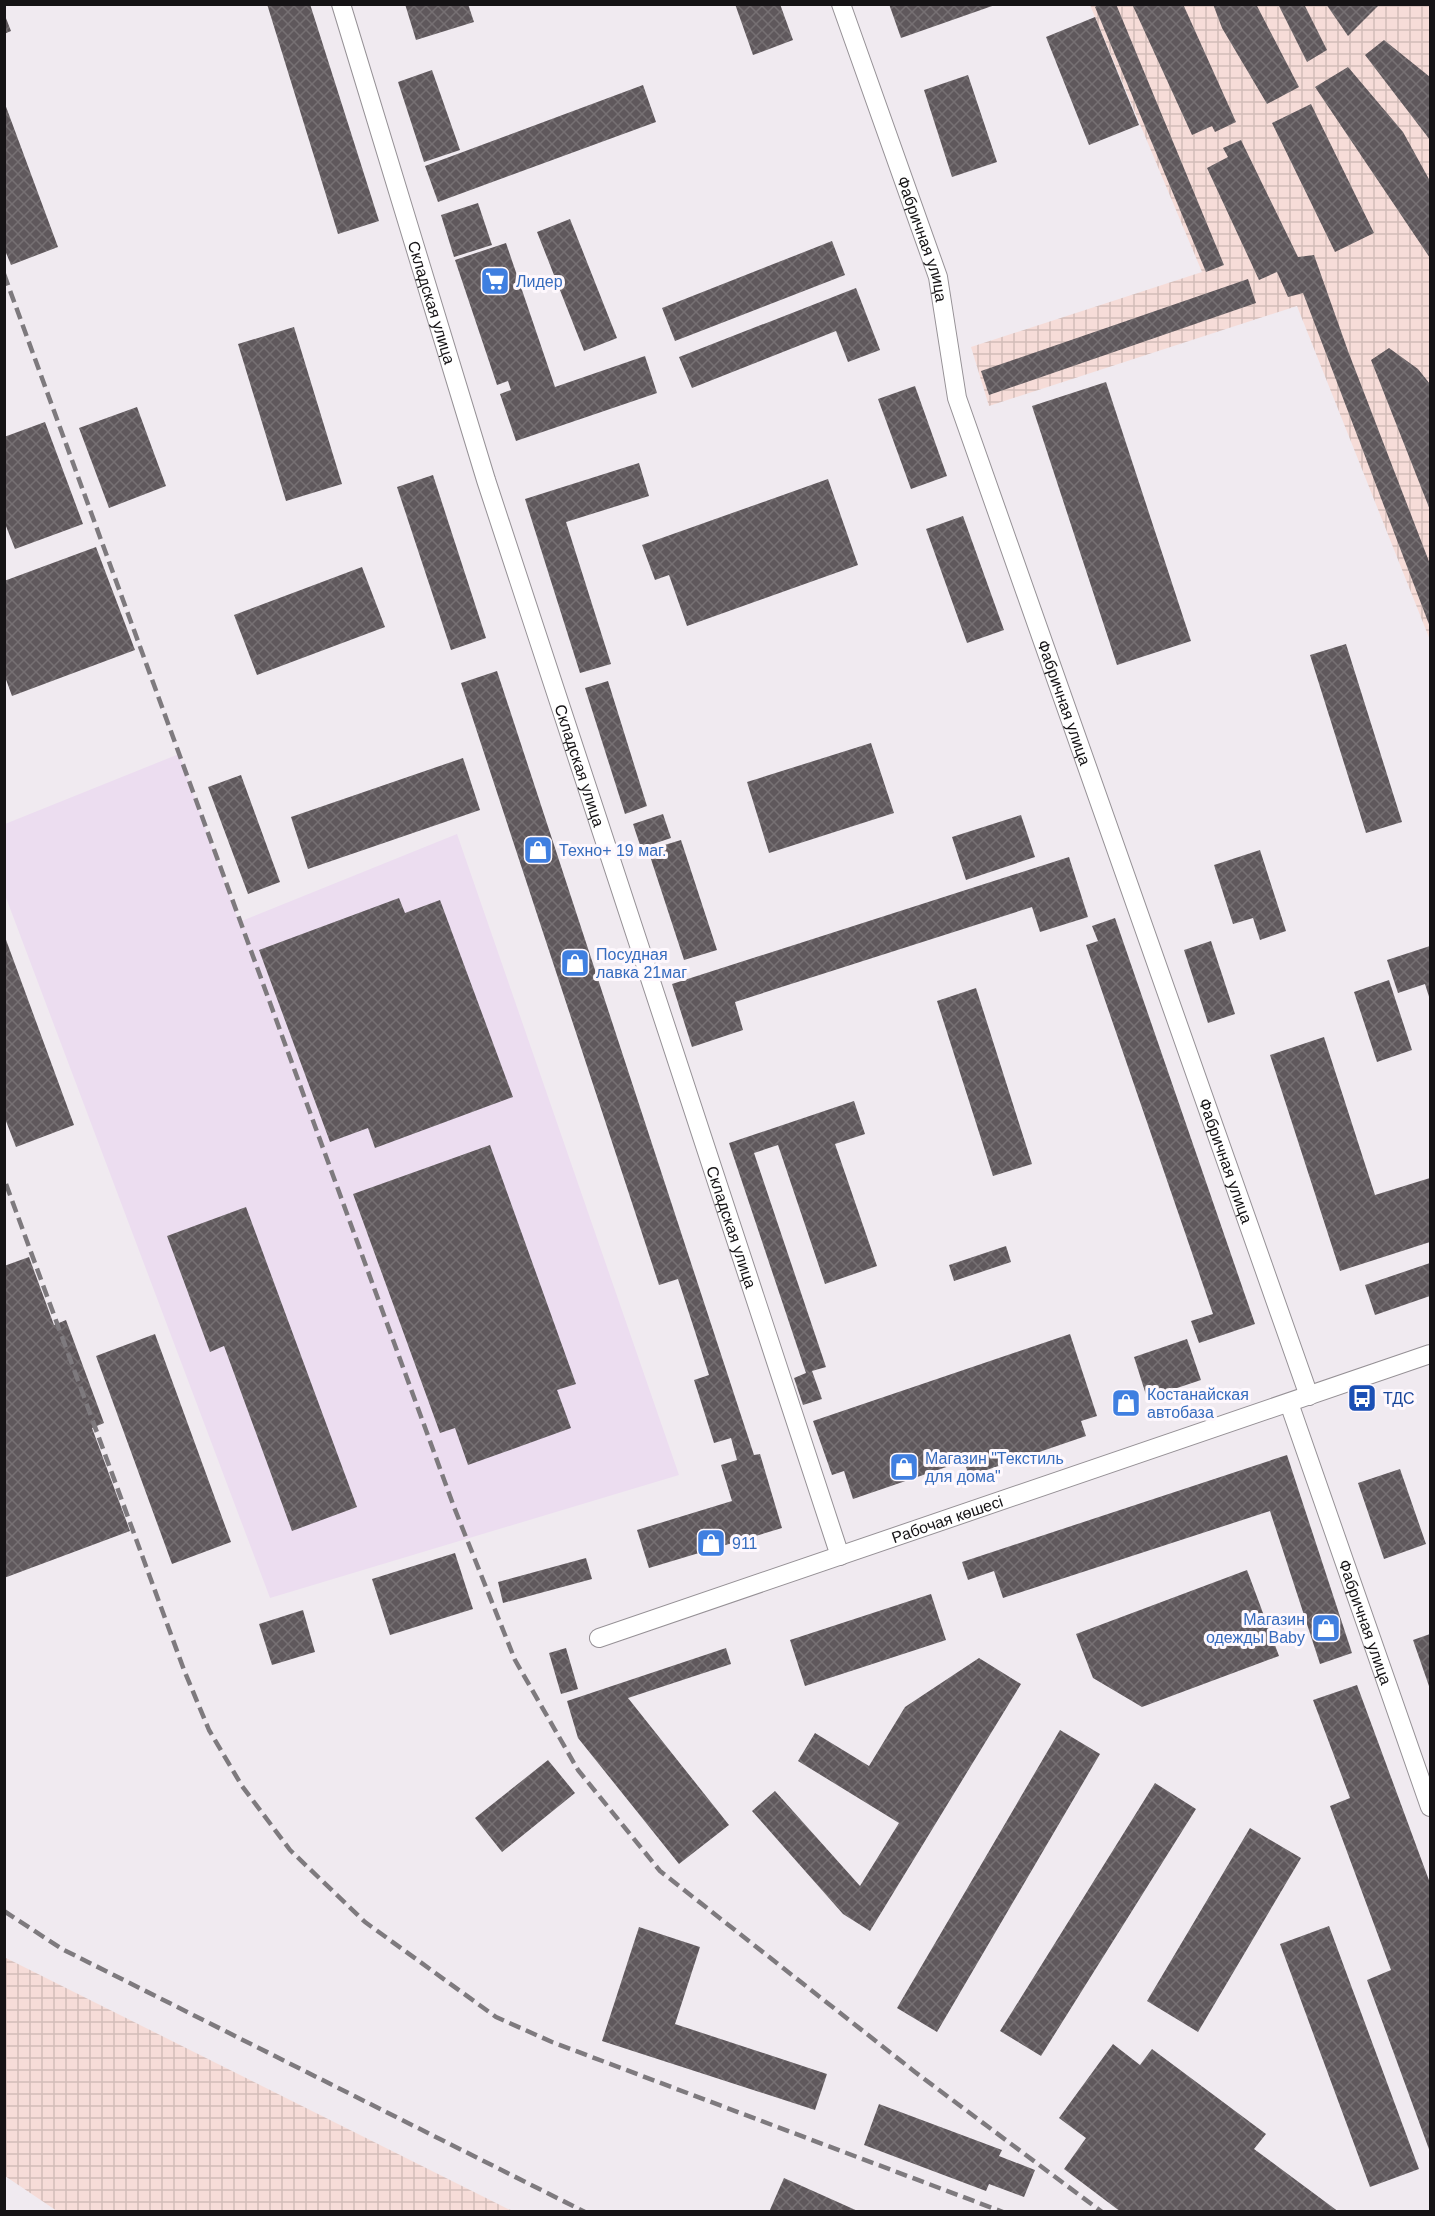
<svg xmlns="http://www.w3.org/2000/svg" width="1435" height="2216" viewBox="0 0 1435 2216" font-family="Arial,sans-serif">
	<defs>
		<pattern id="industrial-grid" width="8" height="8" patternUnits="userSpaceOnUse" patternTransform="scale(1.5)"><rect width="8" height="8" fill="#f6dcd8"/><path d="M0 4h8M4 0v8" fill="none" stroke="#d2bcb8"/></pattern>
		<pattern id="building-cross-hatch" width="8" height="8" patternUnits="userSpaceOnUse" patternTransform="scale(1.5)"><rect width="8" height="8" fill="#5f585c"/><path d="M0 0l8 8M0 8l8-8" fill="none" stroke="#767073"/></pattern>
	</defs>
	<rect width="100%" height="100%" fill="#f0eaf0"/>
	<path fill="#ecddf0" d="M 179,754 L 239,922 L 457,834 L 679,1475 L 270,1598 L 5,895 L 5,824 Z"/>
	<path fill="url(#industrial-grid)" d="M 1090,5 L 1430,5 L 1430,640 L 1297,306 L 989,406 L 971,347 L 1202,272 Z
		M 4,1957 L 508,2209 L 514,2211 L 57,2211 L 5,2176 Z"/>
	<path fill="url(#building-cross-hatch)" d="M 267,4 L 310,4 L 379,221 L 338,234 Z
		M 405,4 L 468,4 L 474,22 L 416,40 Z
		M 735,4 L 780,4 L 793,40 L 753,55 Z
		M 889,4 L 995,4 L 995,5 L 901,38 Z
		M 1100,4 L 1116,4 L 1224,265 L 1206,272 L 1095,7 Z
		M 1132,4 L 1183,4 L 1236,122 L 1215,132 L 1212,126 L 1192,135 Z
		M 1213,4 L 1256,4 L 1299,87 L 1267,104 L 1222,28 Z
		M 1278,4 L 1304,4 L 1327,50 L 1307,62 Z
		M 1326,4 L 1380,4 L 1348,36 Z
		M 4,13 L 11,31 L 4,34 Z
		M 1095,17 L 1139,125 L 1089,145 L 1046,37 Z
		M 1384,40 L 1430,77 L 1430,140 L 1365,55 Z
		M 1348,67 L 1403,132 L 1430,181 L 1430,258 L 1315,87 Z
		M 432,70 L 460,150 L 424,162 L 398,82 Z
		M 968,75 L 997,162 L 952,177 L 924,90 Z
		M 643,85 L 656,122 L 438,202 L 425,166 Z
		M 5,104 L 58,247 L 11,265 L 4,248 Z
		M 1311,104 L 1374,233 L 1335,252 L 1272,123 Z
		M 1241,140 L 1298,257 L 1314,255 L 1348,351 L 1430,564 L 1430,627 L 1303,293 L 1288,297 L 1277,272 L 1259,280 L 1207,168 L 1228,157 L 1223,148 Z
		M 478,203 L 492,245 L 454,257 L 441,215 Z
		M 570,219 L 617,338 L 584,351 L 537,232 Z
		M 832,241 L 845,275 L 675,341 L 662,308 Z
		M 506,243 L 555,387 L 645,356 L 657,393 L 516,441 L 500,394 L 511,390 L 508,381 L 497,385 L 455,260 Z
		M 1248,279 L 1256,303 L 989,395 L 981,371 Z
		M 856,288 L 880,350 L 848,362 L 836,331 L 692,388 L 679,357 Z
		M 294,327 L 342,484 L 286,501 L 238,344 Z
		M 1389,348 L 1418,369 L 1430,384 L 1430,510 L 1371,360 Z
		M 1106,382 L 1191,641 L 1117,665 L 1032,406 Z
		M 915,386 L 947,476 L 911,489 L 878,399 Z
		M 137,407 L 166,486 L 109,508 L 79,428 Z
		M 45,422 L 83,524 L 15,549 L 4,521 L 4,437 Z
		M 639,463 L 649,496 L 566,522 L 611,664 L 580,673 L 525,499 Z
		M 433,475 L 486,638 L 451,650 L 397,487 Z
		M 828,479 L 858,565 L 687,626 L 669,575 L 655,580 L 642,545 Z
		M 963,516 L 1004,630 L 967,643 L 926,529 Z
		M 96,547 L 135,650 L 12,696 L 4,674 L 4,581 Z
		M 362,567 L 385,627 L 257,675 L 234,615 Z
		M 1346,644 L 1402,822 L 1366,833 L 1310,655 Z
		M 497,671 L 754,1455 L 760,1454 L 782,1528 L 649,1568 L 637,1530 L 732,1501 L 721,1465 L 737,1460 L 731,1438 L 714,1443 L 694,1380 L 709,1375 L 678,1279 L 659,1285 L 461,683 Z
		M 608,681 L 647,806 L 625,814 L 585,688 Z
		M 871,743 L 894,813 L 769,853 L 747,782 Z
		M 463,758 L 480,810 L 308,869 L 291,817 Z
		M 241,775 L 280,882 L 248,894 L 208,787 Z
		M 663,814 L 671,838 L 641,848 L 633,824 Z
		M 1021,815 L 1035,857 L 966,880 L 952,837 Z
		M 681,840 L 717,950 L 684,960 L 648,850 Z
		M 1260,850 L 1286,931 L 1260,940 L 1253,918 L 1233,924 L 1214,865 Z
		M 1069,857 L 1088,917 L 1040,932 L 1032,907 L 735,1002 L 743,1030 L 692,1047 L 672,984 Z
		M 399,898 L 405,913 L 440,900 L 513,1097 L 375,1148 L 368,1128 L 330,1142 L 259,950 Z
		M 1115,918 L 1255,1324 L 1199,1343 L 1191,1321 L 1213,1314 L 1086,945 L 1098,941 L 1092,926 Z
		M 5,937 L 74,1125 L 16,1147 L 4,1116 Z
		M 1211,941 L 1235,1014 L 1208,1023 L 1184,950 Z
		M 1430,946 L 1430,1000 L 1425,984 L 1398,993 L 1387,960 Z
		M 1389,980 L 1412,1050 L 1377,1062 L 1354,992 Z
		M 976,988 L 1032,1164 L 993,1176 L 937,1001 Z
		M 1324,1037 L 1375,1195 L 1430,1178 L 1430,1242 L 1340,1271 L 1270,1055 Z
		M 854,1101 L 865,1134 L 835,1144 L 877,1266 L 825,1284 L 778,1145 L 754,1153 L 826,1367 L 812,1371 L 822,1399 L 803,1405 L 794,1378 L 806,1373 L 729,1143 Z
		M 490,1145 L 576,1384 L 557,1390 L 571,1428 L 468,1465 L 455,1428 L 440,1433 L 353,1194 Z
		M 246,1207 L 357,1507 L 292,1531 L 224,1346 L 210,1352 L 167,1236 Z
		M 1006,1246 L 1011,1262 L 954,1281 L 949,1265 Z
		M 29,1257 L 54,1325 L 66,1320 L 104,1423 L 92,1428 L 130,1531 L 4,1578 L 4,1266 Z
		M 1430,1263 L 1430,1296 L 1375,1315 L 1365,1285 Z
		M 155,1334 L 231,1542 L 172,1564 L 96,1356 Z
		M 1070,1334 L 1097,1416 L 1081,1421 L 1086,1436 L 969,1476 L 964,1461 L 853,1499 L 844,1471 L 832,1475 L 813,1421 Z
		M 1187,1339 L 1201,1380 L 1147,1398 L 1134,1357 Z
		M 1287,1455 L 1352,1653 L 1320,1664 L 1270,1511 L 1003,1598 L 994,1571 L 968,1580 L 962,1562 Z
		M 1400,1469 L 1426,1544 L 1384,1559 L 1358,1483 Z
		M 455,1553 L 473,1609 L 390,1635 L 372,1579 Z
		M 586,1558 L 592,1579 L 503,1603 L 498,1582 Z
		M 1247,1570 L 1279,1656 L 1142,1707 L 1093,1678 L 1076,1634 Z
		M 931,1594 L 946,1640 L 805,1686 L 790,1640 Z
		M 303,1610 L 315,1652 L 272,1665 L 259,1624 Z
		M 1430,1634 L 1430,1689 L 1413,1640 Z
		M 566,1648 L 578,1689 L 561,1694 L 549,1653 Z
		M 726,1648 L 731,1664 L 628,1698 L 729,1825 L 679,1864 L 578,1738 L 567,1701 Z
		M 979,1658 L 1021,1684 L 870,1931 L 843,1914 L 752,1811 L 775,1791 L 860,1886 L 899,1823 L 798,1761 L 815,1733 L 869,1766 L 905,1707 Z
		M 1357,1685 L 1430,1883 L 1430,2152 L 1367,1980 L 1391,1970 L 1330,1806 L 1350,1798 L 1313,1700 Z
		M 1060,1730 L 1100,1754 L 937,2032 L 897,2008 Z
		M 548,1760 L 575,1793 L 502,1852 L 475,1818 Z
		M 1155,1783 L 1196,1809 L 1041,2056 L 1000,2031 Z
		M 1250,1828 L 1301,1858 L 1198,2032 L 1147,2001 Z
		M 1329,1926 L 1419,2169 L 1370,2187 L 1280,1944 Z
		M 639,1927 L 700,1947 L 675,2024 L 827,2074 L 815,2110 L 602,2041 Z
		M 1113,2044 L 1140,2065 L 1152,2049 L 1266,2134 L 1254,2149 L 1339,2212 L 1121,2212 L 1064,2169 L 1086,2138 L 1059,2118 Z
		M 879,2104 L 1002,2150 L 999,2156 L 1035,2170 L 1024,2197 L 989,2184 L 986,2191 L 864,2145 Z
		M 784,2178 L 860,2212 L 769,2212 Z"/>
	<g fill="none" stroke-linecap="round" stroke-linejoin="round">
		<g stroke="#969196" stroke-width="20">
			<g id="minor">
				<path id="s1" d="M 341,4 L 486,480 L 840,1556"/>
				<path id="s2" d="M 841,4 L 938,277 L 957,398 L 1309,1396"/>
				<path id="s3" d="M 1289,1403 L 1430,1807"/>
				<path id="s4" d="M 599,1638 L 1430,1354"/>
			</g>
		</g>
		<use href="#minor" stroke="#fff" stroke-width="18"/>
		<path stroke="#7e7a7e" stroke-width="4.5" stroke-dasharray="12 6" stroke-linecap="butt" d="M 4,274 L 454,1507 L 515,1660 L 578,1770 L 660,1871 L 915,2072 L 1102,2212
			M 6,1184 L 184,1670 L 209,1730 L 242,1786 L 290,1850 L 365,1922 L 496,2017 L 552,2042 L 1003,2212
			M 4,1911 L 62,1949 L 585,2212"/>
	</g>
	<defs>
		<g id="supermarket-square" transform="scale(1.5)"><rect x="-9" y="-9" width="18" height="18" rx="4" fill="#3f7fe0" stroke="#fef8fd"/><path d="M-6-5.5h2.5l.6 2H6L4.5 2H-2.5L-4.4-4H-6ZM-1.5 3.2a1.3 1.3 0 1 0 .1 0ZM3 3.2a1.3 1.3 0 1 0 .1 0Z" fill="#fff"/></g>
		<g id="shop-square" transform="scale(1.5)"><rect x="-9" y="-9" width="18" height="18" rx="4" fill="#3f7fe0" stroke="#fef8fd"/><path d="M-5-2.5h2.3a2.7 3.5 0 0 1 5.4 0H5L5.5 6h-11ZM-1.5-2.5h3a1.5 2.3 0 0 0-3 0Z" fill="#fff"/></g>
		<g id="bus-square" transform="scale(1.5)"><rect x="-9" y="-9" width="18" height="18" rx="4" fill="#1a4fb4" stroke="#fef8fd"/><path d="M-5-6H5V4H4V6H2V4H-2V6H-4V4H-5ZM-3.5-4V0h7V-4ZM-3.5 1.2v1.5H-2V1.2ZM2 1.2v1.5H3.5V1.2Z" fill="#fff"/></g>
	</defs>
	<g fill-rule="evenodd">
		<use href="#supermarket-square" x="495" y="281"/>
		<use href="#shop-square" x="538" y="850"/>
		<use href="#shop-square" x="575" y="963"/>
		<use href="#bus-square" x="1362" y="1398"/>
		<use href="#shop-square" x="1126" y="1403"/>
		<use href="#shop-square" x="904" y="1467"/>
		<use href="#shop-square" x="711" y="1543"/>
		<use href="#shop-square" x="1326" y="1628"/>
	</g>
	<g text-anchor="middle" stroke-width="6" stroke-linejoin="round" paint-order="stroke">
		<g font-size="16" fill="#151315" stroke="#fef8fd">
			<text dy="6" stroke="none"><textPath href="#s2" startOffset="249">Фабричная улица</textPath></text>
			<text dy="6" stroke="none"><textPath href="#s1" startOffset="312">Складская улица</textPath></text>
			<text dy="6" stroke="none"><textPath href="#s2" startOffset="735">Фабричная улица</textPath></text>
			<text dy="6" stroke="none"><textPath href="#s1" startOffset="798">Складская улица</textPath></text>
			<text dy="6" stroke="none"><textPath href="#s2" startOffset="1221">Фабричная улица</textPath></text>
			<text dy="6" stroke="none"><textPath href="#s1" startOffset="1284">Складская улица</textPath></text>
			<text dy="6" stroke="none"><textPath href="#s4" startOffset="368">Рабочая көшесі</textPath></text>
			<text dy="6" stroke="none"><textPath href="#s3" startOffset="232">Фабричная улица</textPath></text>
		</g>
		<g font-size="16" fill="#366cbe" stroke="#fef8fd" text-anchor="start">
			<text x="516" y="287">Лидер</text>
			<text x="559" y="856">Техно+ 19 маг.</text>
			<text x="596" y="960">Посудная<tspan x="596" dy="18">лавка 21маг</tspan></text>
			<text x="1147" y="1400">Костанайская<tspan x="1147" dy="18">автобаза</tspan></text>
			<text x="925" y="1464">Магазин "Текстиль<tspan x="925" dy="18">для дома"</tspan></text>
			<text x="732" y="1549">911</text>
			<text x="1305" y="1625" text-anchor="end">Магазин<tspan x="1305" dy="18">одежды Baby</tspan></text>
		</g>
		<g font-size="16" fill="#164399" stroke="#fef8fd" text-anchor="start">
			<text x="1383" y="1404">ТДС</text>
		</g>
	</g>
	<rect width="1435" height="2216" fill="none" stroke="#151315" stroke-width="12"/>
</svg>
